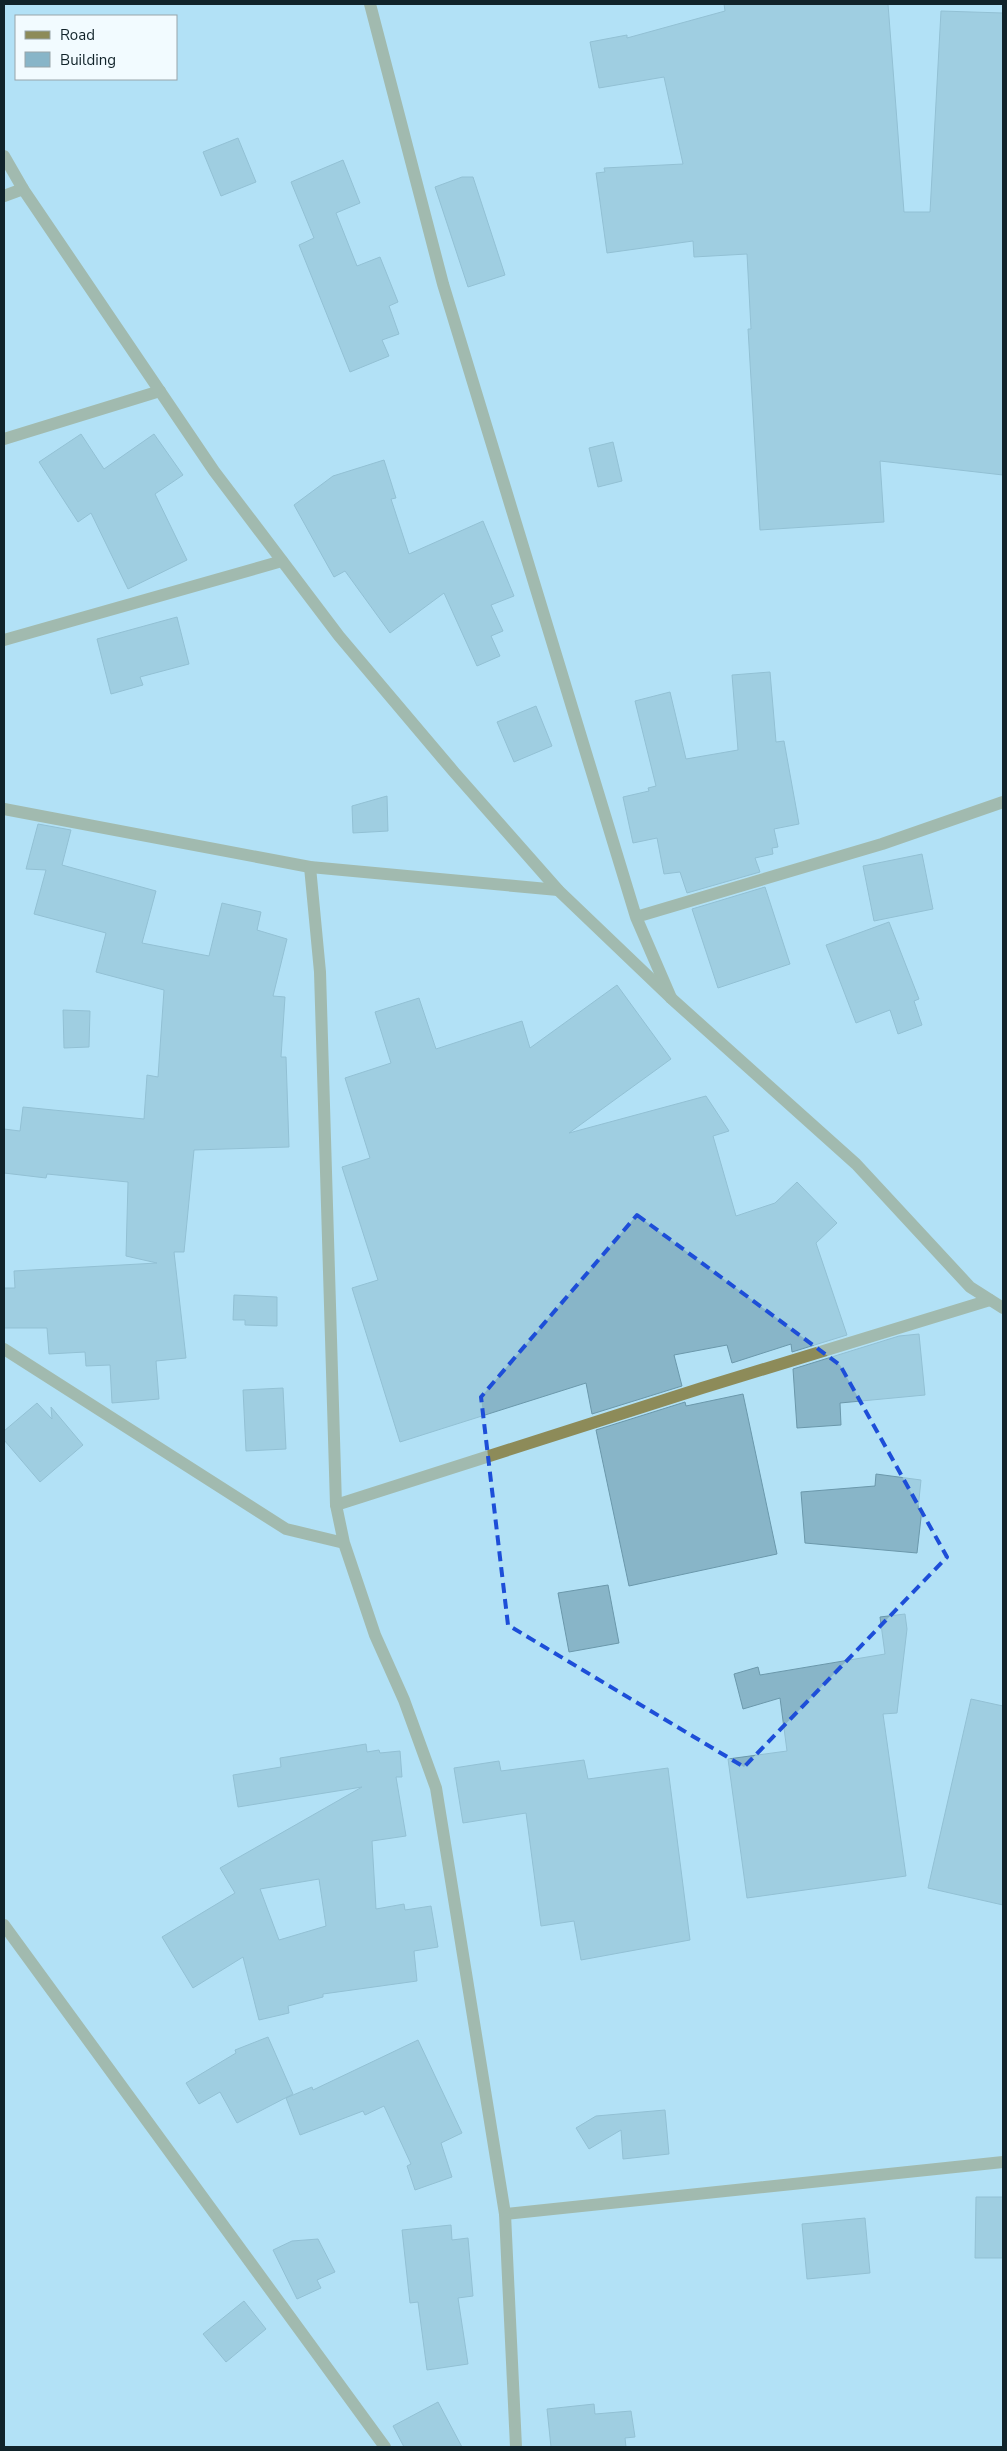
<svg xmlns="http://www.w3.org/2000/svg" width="1007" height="2451" viewBox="0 0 1007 2451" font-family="'Nunito Sans',sans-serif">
	<rect width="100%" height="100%" fill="#b2e1f5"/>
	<path fill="#88b5c8" stroke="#6b98ab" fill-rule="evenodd" d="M 724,4 L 888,4 L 904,212 L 930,212 L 941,11 L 1003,13 L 1003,475 L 880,461 L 884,522 L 760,530 L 748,329 L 751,329 L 747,254 L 694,257 L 693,241 L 607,253 L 596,173 L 605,172 L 604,168 L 683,164 L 664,77 L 599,88 L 590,42 L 627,35 L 627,38 L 725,11 Z
		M 238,138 L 256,182 L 221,196 L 203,152 Z
		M 343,160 L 360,203 L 336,213 L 357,266 L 380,257 L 398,302 L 389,306 L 399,334 L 382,340 L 389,356 L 350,372 L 299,245 L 314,238 L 291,182 Z
		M 462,177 L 473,177 L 505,275 L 468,287 L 435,187 Z
		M 81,434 L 104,469 L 154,434 L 183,475 L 155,494 L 187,560 L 128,589 L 91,513 L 78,522 L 39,462 Z
		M 613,442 L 622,481 L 598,487 L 589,448 Z
		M 384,460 L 396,498 L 391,499 L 409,554 L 483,521 L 514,596 L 491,605 L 503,631 L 491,636 L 500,656 L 477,666 L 444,593 L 390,633 L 345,571 L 334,577 L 294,505 L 333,476 Z
		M 177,617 L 189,664 L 140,677 L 143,685 L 111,694 L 97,639 Z
		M 770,672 L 776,742 L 784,741 L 799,824 L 774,829 L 778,847 L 772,848 L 773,854 L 755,858 L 760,872 L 687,893 L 680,872 L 664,874 L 657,838 L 633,843 L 623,797 L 649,791 L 648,788 L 656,786 L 635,701 L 670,692 L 686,759 L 738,750 L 732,675 Z
		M 536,706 L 552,746 L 514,762 L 497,722 Z
		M 387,796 L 388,831 L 353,833 L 352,806 Z
		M 38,824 L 71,830 L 62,865 L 156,891 L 142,943 L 209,956 L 222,903 L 261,912 L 257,930 L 287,939 L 273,996 L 285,997 L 281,1057 L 286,1057 L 289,1147 L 194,1150 L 184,1252 L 174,1252 L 186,1358 L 156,1361 L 159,1399 L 112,1403 L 110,1365 L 86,1366 L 85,1352 L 49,1354 L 47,1328 L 4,1328 L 4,1288 L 15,1288 L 14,1271 L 157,1263 L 126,1256 L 128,1182 L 47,1174 L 46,1178 L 4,1173 L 4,1129 L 20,1131 L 23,1107 L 144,1119 L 147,1075 L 158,1077 L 164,990 L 96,972 L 106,933 L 34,914 L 46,870 L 26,869 Z
		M 922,854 L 933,909 L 874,921 L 863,866 Z
		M 765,887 L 790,964 L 718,988 L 692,909 Z
		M 889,922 L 919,999 L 914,1001 L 922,1025 L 898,1034 L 890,1010 L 856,1023 L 826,945 Z
		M 617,985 L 671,1059 L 569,1133 L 706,1096 L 729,1131 L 713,1136 L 736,1216 L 775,1203 L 797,1182 L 837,1223 L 816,1243 L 847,1335 L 792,1352 L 791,1344 L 732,1363 L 727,1345 L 674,1355 L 682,1386 L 592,1414 L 586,1383 L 400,1442 L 352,1288 L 378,1280 L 342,1167 L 370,1158 L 345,1078 L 391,1063 L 375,1012 L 419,998 L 436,1049 L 522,1021 L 530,1048 Z
		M 63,1010 L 90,1011 L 89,1047 L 64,1048 Z
		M 234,1295 L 277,1297 L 277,1326 L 245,1325 L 245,1320 L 233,1320 Z
		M 919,1334 L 925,1395 L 840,1403 L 841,1425 L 797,1428 L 793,1369 L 899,1336 Z
		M 283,1388 L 286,1449 L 246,1451 L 243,1390 Z
		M 743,1394 L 777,1554 L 629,1586 L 596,1430 L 685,1402 L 686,1406 Z
		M 37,1403 L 52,1419 L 51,1407 L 83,1445 L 40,1482 L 4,1440 L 4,1431 Z
		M 876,1474 L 921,1480 L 918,1509 L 922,1509 L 917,1553 L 805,1543 L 801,1492 L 875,1486 Z
		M 608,1585 L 619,1643 L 569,1652 L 558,1593 Z
		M 905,1614 L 907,1629 L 897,1713 L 883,1714 L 906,1876 L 747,1898 L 728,1759 L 787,1751 L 780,1698 L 743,1709 L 734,1674 L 758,1667 L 760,1675 L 885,1654 L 880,1617 Z
		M 971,1699 L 1003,1706 L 1003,1905 L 928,1888 Z
		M 366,1744 L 367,1752 L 379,1750 L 380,1753 L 400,1751 L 402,1777 L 396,1777 L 406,1836 L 372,1841 L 376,1909 L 404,1904 L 405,1910 L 431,1906 L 438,1947 L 414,1951 L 417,1981 L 323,1994 L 323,1997 L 288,2006 L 289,2013 L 259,2020 L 243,1957 L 193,1988 L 162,1937 L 235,1893 L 220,1868 L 362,1787 L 238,1807 L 233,1775 L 281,1767 L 280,1758 ZM 319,1879 L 326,1926 L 279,1940 L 260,1889 Z
		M 584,1760 L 588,1779 L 668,1768 L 690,1940 L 581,1960 L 574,1921 L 541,1926 L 526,1813 L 463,1823 L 454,1768 L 499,1761 L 501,1771 Z
		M 268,2037 L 293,2094 L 237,2123 L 220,2092 L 199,2104 L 186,2083 L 236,2053 L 235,2050 Z
		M 418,2040 L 462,2133 L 441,2143 L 452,2177 L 415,2190 L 407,2166 L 411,2164 L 384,2106 L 365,2115 L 363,2111 L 300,2135 L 286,2098 L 312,2087 L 313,2090 Z
		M 665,2110 L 669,2154 L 623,2159 L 621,2130 L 589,2149 L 576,2128 L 596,2116 Z
		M 976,2197 L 1003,2197 L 1003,2258 L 975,2258 Z
		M 865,2218 L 870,2273 L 807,2279 L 802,2224 Z
		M 451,2225 L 452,2240 L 468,2238 L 473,2296 L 458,2298 L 468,2364 L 427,2370 L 418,2302 L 410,2303 L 402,2230 Z
		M 318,2239 L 335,2272 L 317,2280 L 321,2288 L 297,2299 L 273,2250 L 292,2241 Z
		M 244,2301 L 266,2329 L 226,2362 L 203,2334 Z
		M 438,2402 L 462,2447 L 404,2447 L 393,2426 Z
		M 594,2404 L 595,2414 L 631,2411 L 635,2437 L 625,2438 L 626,2447 L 551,2447 L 547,2409 Z"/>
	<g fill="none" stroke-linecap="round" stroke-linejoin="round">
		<path stroke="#8d8b59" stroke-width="12" d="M 370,4 L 443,284 L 636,917 L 671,998
			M 4,196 L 23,189
			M 4,439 L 160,391
			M 4,640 L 282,561
			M 4,809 L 310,867 L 558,890
			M 636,917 L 882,844 L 1003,802
			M 336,1505 L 702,1388 L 990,1300
			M 505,2214 L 1003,2162"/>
		<path stroke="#8d8b59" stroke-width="12" d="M 4,156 L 23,189 L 214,471 L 339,636 L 454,772 L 558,890 L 672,999 L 856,1164 L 970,1287 L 1003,1308
			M 310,867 L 320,972 L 336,1505 L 344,1543 L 375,1635 L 404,1700 L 436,1788 L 505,2214 L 516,2447
			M 4,1349 L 286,1529 L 344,1543
			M 4,1925 L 385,2447"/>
	</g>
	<path d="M0 0H1007V2451H0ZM 637,1215 L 840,1365 L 947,1557 L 744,1767 L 508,1625 L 481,1397 Z" fill="#b2e1f5" fill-opacity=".55" fill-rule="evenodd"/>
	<path fill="none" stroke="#1d4ed8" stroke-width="4" stroke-dasharray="10 6" stroke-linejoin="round" d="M 637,1215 L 840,1365 L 947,1557 L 744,1767 L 508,1625 L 481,1397 Z"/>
	<rect width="1007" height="2451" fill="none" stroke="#11232a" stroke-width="10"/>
	<rect x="15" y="15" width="162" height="65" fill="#f2fbff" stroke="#98a5aa"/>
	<rect x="25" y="31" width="25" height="8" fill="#8d8b59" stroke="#98a5aa"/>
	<text x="60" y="40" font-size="15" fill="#11232a">Road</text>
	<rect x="25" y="52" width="25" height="15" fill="#88b5c8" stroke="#98a5aa"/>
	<text x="60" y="65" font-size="15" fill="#11232a">Building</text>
</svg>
